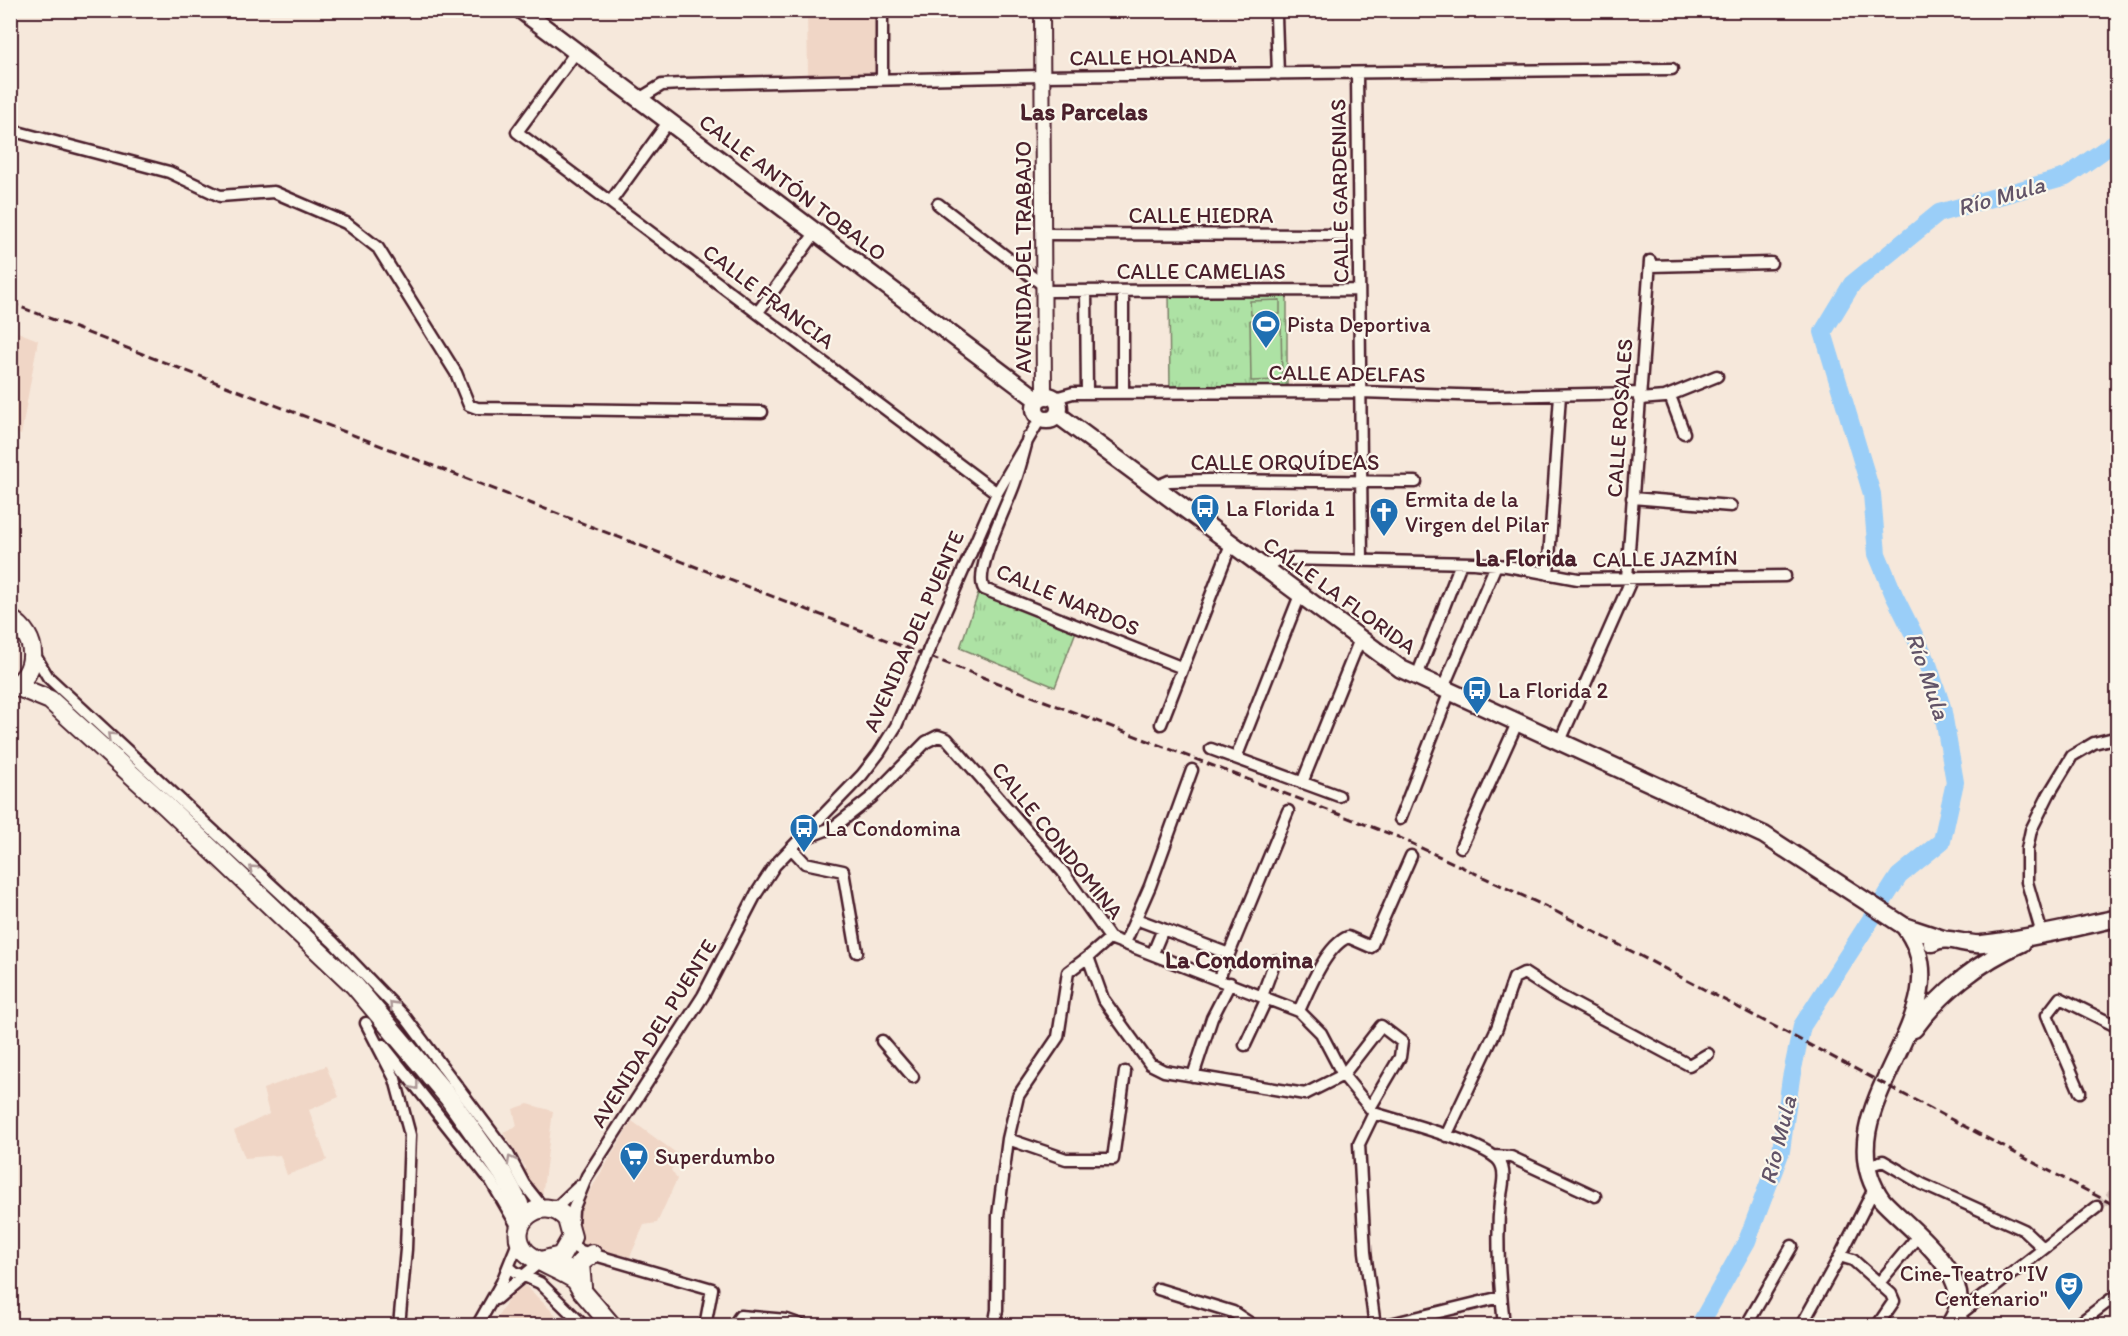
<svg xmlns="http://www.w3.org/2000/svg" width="2128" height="1336" viewBox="0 0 2128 1336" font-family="Itim,sans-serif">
	<defs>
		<pattern id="park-tufts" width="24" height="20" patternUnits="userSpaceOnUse" patternTransform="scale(1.5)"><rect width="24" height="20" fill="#ade2a4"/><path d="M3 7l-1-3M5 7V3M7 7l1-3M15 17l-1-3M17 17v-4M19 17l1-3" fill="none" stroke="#96c18d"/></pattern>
	</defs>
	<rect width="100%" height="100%" fill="#f6e8db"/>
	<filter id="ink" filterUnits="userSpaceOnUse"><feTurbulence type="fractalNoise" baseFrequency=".0167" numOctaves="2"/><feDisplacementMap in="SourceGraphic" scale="12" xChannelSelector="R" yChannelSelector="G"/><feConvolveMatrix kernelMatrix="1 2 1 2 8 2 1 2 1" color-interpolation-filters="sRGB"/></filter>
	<g filter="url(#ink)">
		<path fill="#f0d6c6" d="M 807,11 L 878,11 L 878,69 L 874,75 L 808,77 Z
			M 10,329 L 38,340 L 21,435 L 11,431 Z
			M 326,1066 L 339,1097 L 309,1110 L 327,1160 L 287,1175 L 280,1155 L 245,1158 L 234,1131 L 269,1114 L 263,1089 Z
			M 528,1104 L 553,1111 L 542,1197 L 525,1178 L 525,1167 L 503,1132 L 517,1126 L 513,1109 Z
			M 632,1121 L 679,1155 L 671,1170 L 677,1179 L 657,1223 L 644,1225 L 630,1257 L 579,1245 L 576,1214 Z
			M 525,1285 L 566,1325 L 493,1325 L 510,1296 Z"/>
		<path fill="url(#park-tufts)" stroke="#7c8068" stroke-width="1.5" d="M 1287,290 L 1287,392 L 1170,392 L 1169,291 Z
			M 981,585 L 1078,626 L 1055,687 L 960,648 Z"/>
		<path fill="#ade2a4" stroke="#7c8068" stroke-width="1.5" d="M 1280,300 L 1280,314 L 1251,315 L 1250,301 Z
			M 1250,320 L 1281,320 L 1282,380 L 1251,381 Z"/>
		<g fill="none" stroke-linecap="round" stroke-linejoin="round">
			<path stroke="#9acef8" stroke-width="18" d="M 1699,1326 L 1747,1241 L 1781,1151 L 1791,1078 L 1802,1026 L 1899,876 L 1942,841 L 1955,782 L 1942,707 L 1927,661 L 1894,595 L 1877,554 L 1872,494 L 1823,332 L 1852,284 L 1939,213 L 2066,177 L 2118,140"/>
			<path stroke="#d4c0b8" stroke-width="10" stroke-dasharray="10 5" stroke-linecap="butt" d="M 2097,1207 L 2118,1190"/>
			<g stroke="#4a1f2b" stroke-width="15">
				<path id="minor" d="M 1272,10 L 1276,16 L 1278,74
					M 576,52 L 517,132 L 997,493
					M 1357,73 L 1362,561
					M 882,79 L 882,10
					M 639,99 L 662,85 L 682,84 L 1042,76 L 1672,69
					M 10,130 L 169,172 L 220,196 L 274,192 L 346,223 L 378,248 L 456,373 L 469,405 L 477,408 L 762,412
					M 611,201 L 669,121
					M 938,204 L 1044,286
					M 1043,234 L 1359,235
					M 1650,266 L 1771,263
					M 1044,291 L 1359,290
					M 1086,291 L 1087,393
					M 1123,291 L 1123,392
					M 758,312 L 816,232
					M 1670,396 L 1684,433
					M 1055,398 L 1073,393 L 1360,392 L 1490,396 L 1640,393
					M 1639,399 L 1665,397 L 1717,376
					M 1028,437 C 1024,452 1020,468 1015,482 C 1008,504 973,571 984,589 L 1183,668
					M 1155,487 L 1169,481 L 1209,480 L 1416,482
					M 1632,498 L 1731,506
					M 1261,566 L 1282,559 L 1474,563 L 1507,566 L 1578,579 L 1785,576
					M 1548,574 L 1560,395
					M 1627,578 L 1650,261
					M 929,649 L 997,493 L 1040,419
					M 33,652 L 48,677 L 333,942 L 405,1017 L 508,1154 L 524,1184 L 543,1208
					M 1417,676 L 1461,563
					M 1443,688 L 1496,565
					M 1161,724 L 1231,544
					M 1560,741 L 1632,578
					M 1211,749 L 1339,796
					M 1236,758 L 1300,595
					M 1302,783 L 1360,639
					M 1400,819 L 1450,691
					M 802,839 L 834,827 L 872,797 L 926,742 L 938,736 L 947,739 L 1063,872 L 1110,938 L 1299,1011 L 1321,1033 L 1343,1075 L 1374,1113
					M 1461,847 L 1518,721
					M 792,849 L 805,863 L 843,871 L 857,952
					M 1136,919 L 1229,954
					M 2042,934 L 2027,882 L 2027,849 L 2031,830 L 2049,794 L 2072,756 L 2094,743 L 2118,737
					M 1125,943 L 1150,886 L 1192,770
					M 1153,953 L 1163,929
					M 1088,957 L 1110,938
					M 1219,978 L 1288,811
					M 1262,996 L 1275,961
					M 1299,1011 C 1309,989 1326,946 1348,937 L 1371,947 L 1411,856
					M 366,1023 L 395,1079 L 410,1135 L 406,1249 L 399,1326
					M 882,1041 L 913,1077
					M 383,1045 L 491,1181 L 516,1224
					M 1245,1045 L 1267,998
					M 1193,1076 L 1212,1018 L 1230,983
					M 2080,1092 L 2047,1015 L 2060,998 L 2118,1027
					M 1374,1113 C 1399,1121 1485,1143 1499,1161 C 1507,1171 1502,1188 1500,1201 C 1496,1242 1500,1284 1504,1326
					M 1374,1113 L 1359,1144 L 1365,1252 L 1375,1326
					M 1446,1136 L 1497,1028 L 1514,978 L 1524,973 L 1558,995 L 1689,1065 L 1708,1054
					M 1008,1139 L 1066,1159 L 1113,1159 L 1125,1072
					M 1494,1156 L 1511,1157 L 1595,1196
					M 1867,1166 L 1883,1161 L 1922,1184 L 2024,1230 L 2043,1248
					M 549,1208 L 559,1205 L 579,1186
					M 572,1226 L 573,1210 L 587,1176 L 703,996 L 756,894 L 775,865 L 862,775 L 879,753 L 896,726 L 924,662
					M 570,1244 L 581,1251 L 712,1289 L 705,1326
					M 1840,1256 L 1853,1260 L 1891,1294 L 1894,1301 L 1877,1326
					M 509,1267 L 515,1272 L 540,1283 L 584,1326
					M 1879,1283 L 1918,1236
					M 1158,1289 L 1233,1312 L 1254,1326
					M 496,1299 L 541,1261
					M 1959,1315 L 1967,1326
					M 1955,1318 L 2097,1207
					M 27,1326 L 33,1325
					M 477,1326 L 502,1282 L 519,1240
					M 733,1326 L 740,1316 L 787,1320 L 804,1326
					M 994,1326 L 997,1310 L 998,1216 L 1008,1139 L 1018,1096 L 1058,1037 L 1068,972 L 1088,957 L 1103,999 L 1150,1064 L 1164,1071 L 1305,1094 L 1343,1075 L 1381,1026 L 1402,1042 L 1400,1057 L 1370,1108
					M 1382,1326 L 1501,1297
					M 1746,1326 L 1792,1246
					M 1801,1326 L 1840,1256 L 1874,1189
					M 2076,1326 L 2118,1294"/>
			</g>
			<g stroke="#4a1f2b" stroke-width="18">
				<path id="tertiary" d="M 1042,10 L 1044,396"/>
			</g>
			<g stroke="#4a1f2b" stroke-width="21">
				<path id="primary" d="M 521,10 L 1038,400
					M1035 408a12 12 0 1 1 24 0a12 12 0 1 1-24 0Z
					M 1058,415 L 1401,669 L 1764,835 L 1904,926 L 1943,939
					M 1904,926 C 1971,1012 1817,1109 1882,1200 C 1907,1228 1987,1282 1948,1326
					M 1932,943 C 1948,934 1965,946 1982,944 C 2027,939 2072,928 2118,918
					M 1914,1029 C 1941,992 1980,961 2022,943"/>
			</g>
			<g stroke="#4a1f2b" stroke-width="22">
				<path id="trunk" d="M 10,619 C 39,636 40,672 10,689
					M 16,686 L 50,700 L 166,806 L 354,985 L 449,1098 L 503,1174 L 519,1204 L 521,1223
					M 541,1261 L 561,1256 L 572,1237 L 567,1219 C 542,1191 503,1225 525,1251 C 532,1260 561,1270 574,1279
					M 570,1270 L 582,1291 L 612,1326
					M 582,1287 L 580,1263 L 592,1254"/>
			</g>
			<use href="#minor" stroke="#fbf7ec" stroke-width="10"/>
			<use href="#tertiary" stroke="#fbf7ec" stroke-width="14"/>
			<use href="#primary" stroke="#fbf7ec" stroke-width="16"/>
			<use href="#trunk" stroke="#fbf7ec" stroke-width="18"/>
			<path stroke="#4a1f2b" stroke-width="3" stroke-dasharray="9 4.5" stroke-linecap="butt" d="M 10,303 L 1398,837 L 1555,911 L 2118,1207"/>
			<g stroke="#4a1f2b" stroke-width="15" stroke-linecap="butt">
				<path id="minor-bridge" d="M 924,662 L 929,649"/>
			</g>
			<use href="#minor-bridge" stroke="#fbf7ec" stroke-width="10"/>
		</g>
		<defs><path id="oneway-chevron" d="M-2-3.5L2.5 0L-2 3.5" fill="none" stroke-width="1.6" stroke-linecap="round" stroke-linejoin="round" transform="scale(1.5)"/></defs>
		<g stroke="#ab9695">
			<use href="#oneway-chevron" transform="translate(111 736) rotate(-137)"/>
			<use href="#oneway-chevron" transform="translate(253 869) rotate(-137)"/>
			<use href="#oneway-chevron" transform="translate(393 1005) rotate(-134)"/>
			<use href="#oneway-chevron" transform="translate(415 1086) rotate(52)"/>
			<use href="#oneway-chevron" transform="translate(511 1160) rotate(-119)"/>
		</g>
	</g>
	<defs>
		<g id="stadium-pin" transform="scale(1.5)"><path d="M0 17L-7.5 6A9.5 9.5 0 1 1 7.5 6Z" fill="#1f6fb2" stroke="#fbf7ec"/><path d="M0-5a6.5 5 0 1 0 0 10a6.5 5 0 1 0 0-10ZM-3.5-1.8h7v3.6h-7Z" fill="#fff"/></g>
		<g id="bus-pin" transform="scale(1.5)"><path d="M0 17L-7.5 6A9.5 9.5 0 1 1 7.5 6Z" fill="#1f6fb2" stroke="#fbf7ec"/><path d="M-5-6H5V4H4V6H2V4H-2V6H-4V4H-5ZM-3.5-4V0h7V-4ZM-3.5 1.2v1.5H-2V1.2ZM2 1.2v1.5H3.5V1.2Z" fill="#fff"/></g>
		<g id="church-pin" transform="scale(1.5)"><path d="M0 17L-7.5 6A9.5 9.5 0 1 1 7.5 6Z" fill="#1f6fb2" stroke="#fbf7ec"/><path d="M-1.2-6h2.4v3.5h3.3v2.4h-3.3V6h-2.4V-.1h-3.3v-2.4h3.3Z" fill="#fff"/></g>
		<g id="supermarket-pin" transform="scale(1.5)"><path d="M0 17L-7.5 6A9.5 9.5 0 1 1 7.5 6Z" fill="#1f6fb2" stroke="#fbf7ec"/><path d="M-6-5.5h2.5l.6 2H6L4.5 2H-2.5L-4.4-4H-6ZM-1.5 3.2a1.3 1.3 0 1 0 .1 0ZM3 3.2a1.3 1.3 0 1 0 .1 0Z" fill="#fff"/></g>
		<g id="theatre-pin" transform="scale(1.5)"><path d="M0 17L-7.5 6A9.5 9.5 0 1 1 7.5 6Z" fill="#1f6fb2" stroke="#fbf7ec"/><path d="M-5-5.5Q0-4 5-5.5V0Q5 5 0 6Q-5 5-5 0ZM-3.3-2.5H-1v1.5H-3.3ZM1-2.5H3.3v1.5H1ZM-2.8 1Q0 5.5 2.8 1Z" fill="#fff"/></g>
	</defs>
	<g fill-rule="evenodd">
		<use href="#stadium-pin" x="1266" y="324"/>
		<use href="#bus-pin" x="1205" y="508"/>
		<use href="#church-pin" x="1384" y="512"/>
		<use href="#bus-pin" x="1477" y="690"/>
		<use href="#bus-pin" x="804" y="828"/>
		<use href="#supermarket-pin" x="634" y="1156"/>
		<use href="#theatre-pin" x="2069" y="1286"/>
	</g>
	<g text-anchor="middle" stroke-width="4.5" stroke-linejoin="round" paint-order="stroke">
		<g font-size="22" fill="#4a1f2b" stroke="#fbf7ec">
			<text transform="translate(1153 56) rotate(-1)" y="8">CALLE HOLANDA</text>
			<text transform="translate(793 187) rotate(37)" y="8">CALLE ANTÓN TOBALO</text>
			<text transform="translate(1339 191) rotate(-91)" y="8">CALLE GARDENIAS</text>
			<text x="1201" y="223">CALLE HIEDRA</text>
			<text transform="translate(1023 257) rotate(-90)" y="8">AVENIDA DEL TRABAJO</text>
			<text x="1201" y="279">CALLE CAMELIAS</text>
			<text transform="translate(769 296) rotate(37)" y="8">CALLE FRANCIA</text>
			<text transform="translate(1347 373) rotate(1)" y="8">CALLE ADELFAS</text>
			<text transform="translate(1619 418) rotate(-86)" y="8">CALLE ROSALES</text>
			<text x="1285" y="470">CALLE ORQUÍDEAS</text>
			<text transform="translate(1665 558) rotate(-1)" y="8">CALLE JAZMÍN</text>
			<text transform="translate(1340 595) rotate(36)" y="8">CALLE LA FLORIDA</text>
			<text transform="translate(1068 599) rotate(23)" y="8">CALLE NARDOS</text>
			<text transform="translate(913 631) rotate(-66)" y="8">AVENIDA DEL PUENTE</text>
			<text transform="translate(1058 840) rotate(51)" y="8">CALLE CONDOMINA</text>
			<text transform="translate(653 1033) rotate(-58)" y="8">AVENIDA DEL PUENTE</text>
		</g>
		<g font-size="22" fill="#4a1f2b" stroke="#fbf7ec" text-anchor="start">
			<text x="1287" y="332">Pista Deportiva</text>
			<text x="1405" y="507">Ermita de la<tspan x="1405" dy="25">Virgen del Pilar</tspan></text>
			<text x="1226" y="516">La Florida 1</text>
			<text x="1498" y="698">La Florida 2</text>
			<text x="825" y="836">La Condomina</text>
			<text x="655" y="1164">Superdumbo</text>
			<text x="2048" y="1281" text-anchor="end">Cine-Teatro ''IV<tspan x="2048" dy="25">Centenario''</tspan></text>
		</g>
		<g font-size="24" font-weight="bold" fill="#4a1f2b" stroke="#fbf7ec">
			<text x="1084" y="120">Las Parcelas</text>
			<text x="1526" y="566">La Florida</text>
			<text x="1239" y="968">La Condomina</text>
		</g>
		<g font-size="24" font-style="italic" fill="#625468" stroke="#fbf7ec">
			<text transform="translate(2001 196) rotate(-16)" y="8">Río Mula</text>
			<text transform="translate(1928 676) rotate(71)" y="8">Río Mula</text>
			<text transform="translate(1778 1140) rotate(-76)" y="8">Río Mula</text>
		</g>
	</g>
	<rect width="2128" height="1336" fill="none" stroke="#fbf7ec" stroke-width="36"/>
	<rect x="18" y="18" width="2092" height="1300" fill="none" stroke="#4a1f2b" stroke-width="2" filter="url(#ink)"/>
</svg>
